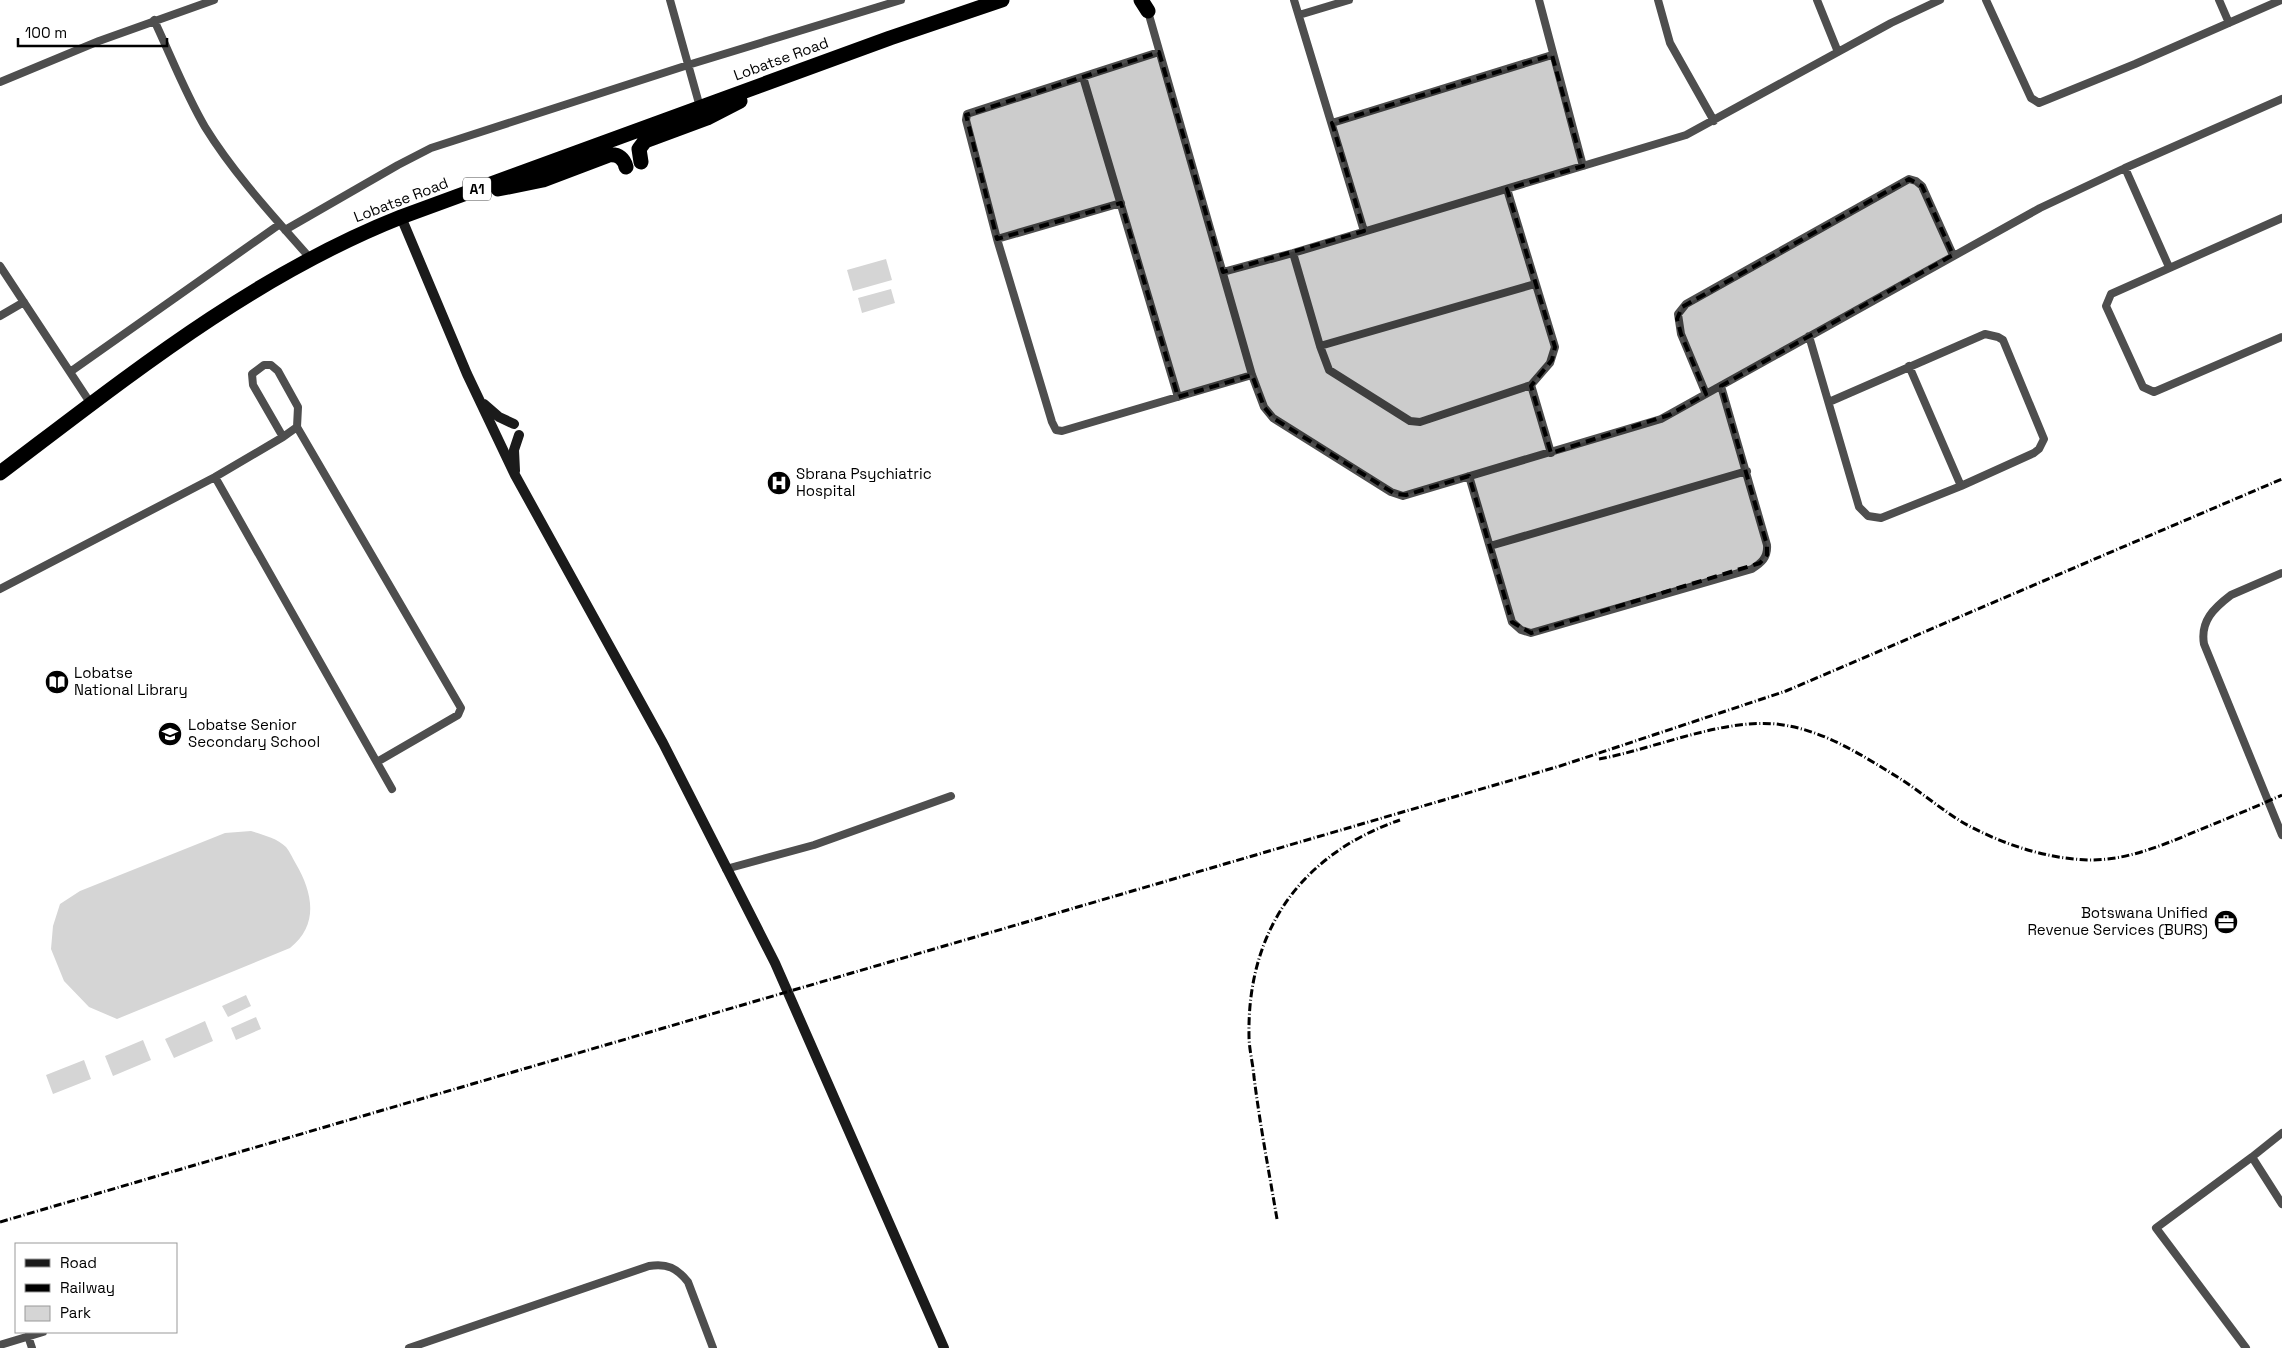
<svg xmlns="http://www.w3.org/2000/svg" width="2282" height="1348" viewBox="0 0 2282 1348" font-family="'Space Grotesk',sans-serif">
	<rect width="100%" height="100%" fill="#fff"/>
	<path fill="#d5d5d5" d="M 886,259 L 892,280 L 853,291 L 847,270 Z
		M 891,289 L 895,303 L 862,313 L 858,298 Z
		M 251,831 C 263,835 277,838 286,847 C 290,852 293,859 296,864 C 313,893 319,925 290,948 L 117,1019 L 89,1007 L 64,981 L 51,949 L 53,926 L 60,904 L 80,891 L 225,833 Z
		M 246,995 L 251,1006 L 228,1017 L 222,1006 Z
		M 256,1017 L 261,1029 L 236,1040 L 231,1028 Z
		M 205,1021 L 213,1041 L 174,1058 L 165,1039 Z
		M 143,1040 L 151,1060 L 113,1076 L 105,1056 Z
		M 84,1060 L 91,1079 L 53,1094 L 46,1075 Z"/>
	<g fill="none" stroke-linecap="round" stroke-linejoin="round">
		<path stroke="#4e4e4e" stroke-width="8" d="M 670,0 L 700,107
			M 1294,0 L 1364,231
			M 1539,0 L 1583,166
			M 1658,0 L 1670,43 L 1714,121
			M 1817,0 L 1838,52
			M 1986,0 L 2031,98 L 2039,103 L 2135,64 L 2281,0
			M 2219,0 L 2229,23
			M 1147,8 L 1252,375 L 1264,407 L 1273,418 L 1391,492 L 1403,496 L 1661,419 L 2040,208 L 2125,168 L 2282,99
			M 1299,15 L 1349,0
			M 154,20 C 171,56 185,93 205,127 C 234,174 274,217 310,258
			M 1159,52 L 967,114 L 966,120 L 997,239 L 1052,422 L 1056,430 L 1062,431 L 1252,375
			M 1083,77 L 1178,397
			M 0,82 L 99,41 L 214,0
			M 1332,123 L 1552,55
			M 2125,168 L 2169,267
			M 2282,218 L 2111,294 L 2106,306 L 2143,387 L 2154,392 L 2282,337
			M 285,230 L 398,165 L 431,148 L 688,65 L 901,0
			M 997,239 L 1121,203
			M 1293,253 L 1320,346 L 1329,370 L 1410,421 L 1420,422 L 1531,385 L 1550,363 L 1555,347 L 1507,189
			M 0,266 L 91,404
			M 1223,272 L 1293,253 L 1686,135 L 1891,23 L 1940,0
			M 0,316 L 24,302
			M 1809,336 L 1859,507 L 1868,516 L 1881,518 L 1961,486 L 2034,453 L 2039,449 L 2044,439 L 2003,340 L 1998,337 L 1985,334 L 1829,402
			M 1320,346 L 1535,284
			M 1909,366 L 1961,486
			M 70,372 L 280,224
			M 1531,385 L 1551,453
			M 1706,394 L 1681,334 L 1678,314 L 1686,304 L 1909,179 L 1916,181 L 1922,186 L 1953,255
			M 283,437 L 253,385 L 252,374 L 264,365 L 271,365 L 278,371 L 298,407 L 297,427 L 461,708 L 458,715 L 377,762
			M 1469,476 L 1512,622 L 1521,630 L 1531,633 L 1752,569 C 1761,563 1768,558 1767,545 L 1721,386
			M 215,477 L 392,789
			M 1490,546 L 1747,471
			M 2282,573 L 2231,595 C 2214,608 2200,621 2204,644 L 2282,835
			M 0,589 L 215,477 L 283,437 L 297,427
			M 726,869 L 814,845 L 951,796
			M 2282,1133 L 2252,1157 L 2282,1204
			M 28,1336 L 32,1348
			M 0,1345 L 43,1332
			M 409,1348 L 649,1266 C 667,1263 677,1268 688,1282 L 713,1348
			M 2246,1348 L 2156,1228 L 2252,1157"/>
		<path stroke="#1b1b1b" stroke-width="10" d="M 401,217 L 467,374 L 515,475 L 663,743 L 775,963 L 944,1348
			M 484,404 L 499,417 L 514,424
			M 515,471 L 514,450 L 519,435"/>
		<path stroke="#000" stroke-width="15" d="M 1141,0 L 1148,11
			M 641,162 L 639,149 L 645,141 L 707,118 L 740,101
			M 498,189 L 543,180 L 609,155 C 619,154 624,159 626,167
			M 0,473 C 127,377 252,276 401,217 L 890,38 L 1002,0"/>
		<path stroke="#000" stroke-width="3" stroke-dasharray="8 2.5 1 2.5" stroke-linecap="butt" d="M 1599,759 C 1654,749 1720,719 1776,724 C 1822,729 1860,754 1899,778 C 1923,793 1946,814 1971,827 C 2002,843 2039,856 2075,859 C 2122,865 2167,843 2209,826 C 2233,816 2258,806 2282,795
			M 1277,1219 C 1269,1172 1260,1125 1254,1077 C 1253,1064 1249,1049 1249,1036 C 1247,931 1301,854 1400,820
			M 0,1222 L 1560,766 L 1786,691 L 2282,479"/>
	</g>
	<path fill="#000" fill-opacity="0.2" stroke="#000" stroke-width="4" stroke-dasharray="10 6" stroke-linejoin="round" d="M 1159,52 L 1223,272 L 1364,231 L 1332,123 L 1552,55 L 1583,166 L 1507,189 L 1555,347 L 1552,360 L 1531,386 L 1551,453 L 1669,415 L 1706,394 L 1681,334 L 1677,319 L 1682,307 L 1909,179 L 1922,186 L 1953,255 L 1721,386 L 1767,545 L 1767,555 L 1760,563 L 1531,633 L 1512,622 L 1469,476 L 1406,495 L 1395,494 L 1273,418 L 1264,407 L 1252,375 L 1178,397 L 1121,203 L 997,239 L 966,115 Z"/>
	<defs>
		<g id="hospital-disc" transform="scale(1.25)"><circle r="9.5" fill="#000" stroke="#fff"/><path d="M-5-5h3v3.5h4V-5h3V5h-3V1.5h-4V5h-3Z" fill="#fff"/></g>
		<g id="library-disc" transform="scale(1.25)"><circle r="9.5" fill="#000" stroke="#fff"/><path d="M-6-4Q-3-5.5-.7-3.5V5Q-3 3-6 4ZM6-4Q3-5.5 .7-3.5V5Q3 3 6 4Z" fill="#fff"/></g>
		<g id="school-disc" transform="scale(1.25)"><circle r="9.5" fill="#000" stroke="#fff"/><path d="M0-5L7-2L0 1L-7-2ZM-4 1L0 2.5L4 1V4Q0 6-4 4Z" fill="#fff"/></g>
		<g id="office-disc" transform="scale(1.25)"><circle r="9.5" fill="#000" stroke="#fff"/><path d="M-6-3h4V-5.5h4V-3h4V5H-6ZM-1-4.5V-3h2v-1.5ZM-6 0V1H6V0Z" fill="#fff"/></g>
	</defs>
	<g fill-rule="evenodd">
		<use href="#hospital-disc" x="779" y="483"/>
		<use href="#library-disc" x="57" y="682"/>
		<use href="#school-disc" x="170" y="734"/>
		<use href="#office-disc" x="2226" y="922"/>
	</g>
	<g text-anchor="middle" stroke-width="4.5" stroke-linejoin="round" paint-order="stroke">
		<rect fill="#fff" stroke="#4c4c4c" stroke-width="1" x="463" y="177.5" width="28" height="23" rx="4"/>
		<g font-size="14" font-weight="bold" fill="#000">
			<text x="477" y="194">A1</text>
		</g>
		<g font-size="15" fill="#000" stroke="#fff">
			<text transform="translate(781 59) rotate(-20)" y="5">Lobatse Road</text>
			<text transform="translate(401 200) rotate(-21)" y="5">Lobatse Road</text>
		</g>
		<g font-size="15" fill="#000" stroke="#fff" text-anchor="start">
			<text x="796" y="479">Sbrana Psychiatric<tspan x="796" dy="17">Hospital</tspan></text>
			<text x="74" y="678">Lobatse<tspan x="74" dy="17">National Library</tspan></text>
			<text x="188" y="730">Lobatse Senior<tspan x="188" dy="17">Secondary School</tspan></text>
			<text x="2208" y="918" text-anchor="end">Botswana Unified<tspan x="2208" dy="17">Revenue Services (BURS)</tspan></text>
		</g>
	</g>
	<rect x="15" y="1243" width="162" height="90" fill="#ffffff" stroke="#999999"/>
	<rect x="25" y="1259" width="25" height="8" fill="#1b1b1b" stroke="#999999"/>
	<text x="60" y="1268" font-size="15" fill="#000000">Road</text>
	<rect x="25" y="1284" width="25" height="8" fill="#000000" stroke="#999999"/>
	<text x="60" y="1293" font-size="15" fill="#000000">Railway</text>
	<rect x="25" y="1306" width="25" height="15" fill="#d5d5d5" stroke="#999999"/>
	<text x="60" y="1318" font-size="15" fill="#000000">Park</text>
	<path d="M18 38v8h149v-8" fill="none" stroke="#000000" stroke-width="2.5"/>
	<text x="25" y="38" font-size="15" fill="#000000" stroke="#ffffff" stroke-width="4" paint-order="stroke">100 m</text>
</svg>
